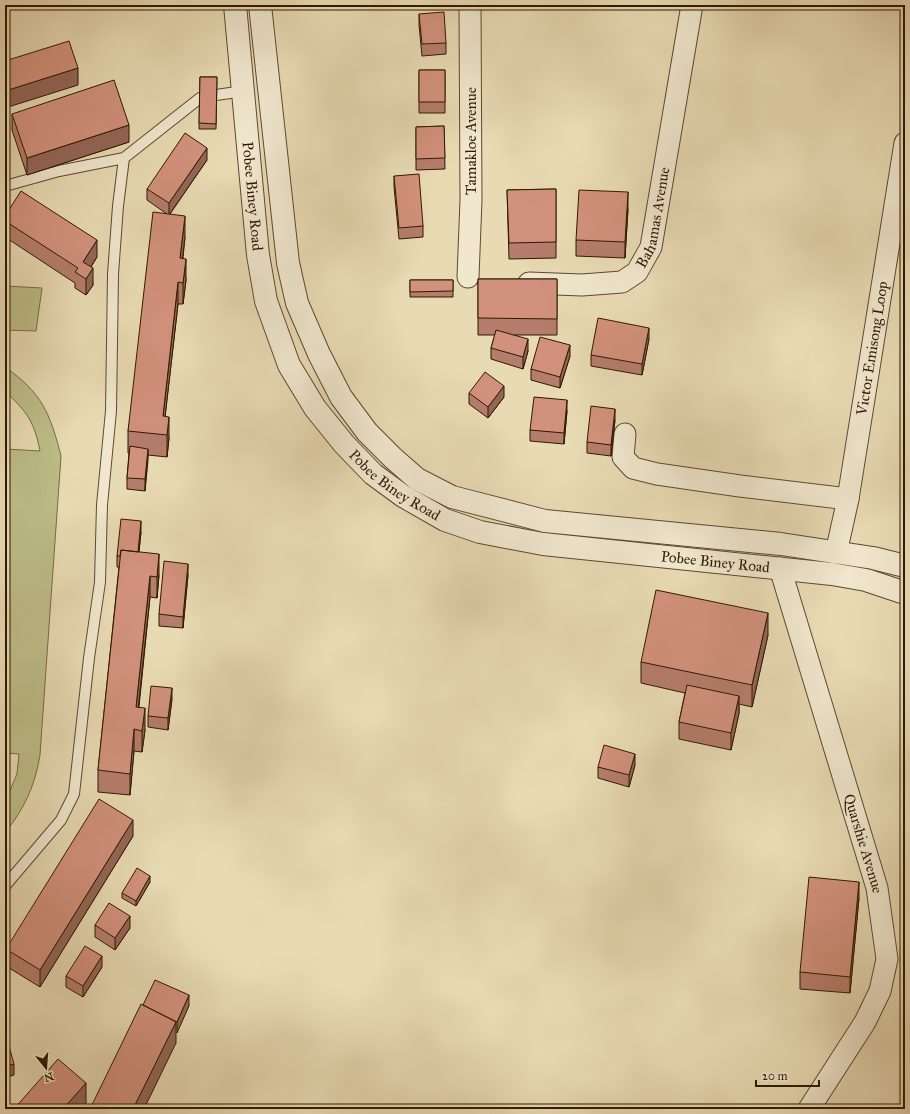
<svg xmlns="http://www.w3.org/2000/svg" width="910" height="1114" viewBox="0 0 910 1114" font-family="'IM FELL Great Primer',serif">
	<rect width="100%" height="100%" fill="#e8dab3"/>
	<filter id="stains"><feTurbulence type="fractalNoise" baseFrequency=".005" numOctaves="4"/><feColorMatrix values="0 0 0 0 .2 0 0 0 0 .09 0 0 0 0 .02 0 0 0 .5 -.17"/></filter>
	<radialGradient id="worn" r=".72"><stop offset=".6" stop-color="#630" stop-opacity="0"/><stop offset="1" stop-color="#630" stop-opacity=".3"/></radialGradient>
	<path fill="#bdbd88" stroke="#766b44" d="M 5,286 L 42,288 L 36,331 L 5,330 Z
		M 5,367 C 42,393 50,413 61,456 L 40,755 C 35,786 24,809 5,833 L 5,802 L 17,774 L 19,754 L 5,753 L 5,449 L 40,451 C 34,421 27,412 5,391 Z"/>
	<g fill="none" stroke-linecap="round" stroke-linejoin="round">
		<g stroke="#5d492e" stroke-width="12">
			<path id="service" d="M 216,95 L 244,91
				M 5,186 L 59,171 L 124,158 L 200,98
				M 5,886 L 61,820 L 74,794 L 89,658 L 100,582 L 102,505 L 111,411 L 113,274 L 118,206 L 124,158"/>
		</g>
		<g stroke="#5d492e" stroke-width="23">
			<g id="minor">
				<path d="M 468,277 L 471,200 L 470,5"/>
				<path id="s1" d="M 529,283 L 582,285 L 622,282 L 637,272 L 651,247 L 692,5"/>
				<path d="M 625,434 L 623,457 L 633,468 L 657,474 L 740,486 L 848,499"/>
				<path id="s2" d="M 836,553 L 848,499 L 905,143"/>
				<path id="s3" d="M 780,568 L 877,888 L 887,959 L 880,991 L 865,1022 L 809,1109"/>
			</g>
		</g>
		<g stroke="#5d492e" stroke-width="24">
			<g id="tertiary">
				<path id="s4" d="M 235,5 L 258,255 L 266,301 L 289,365 L 315,408 L 344,444 L 373,474 L 403,496 L 445,520 L 480,532 L 543,544 L 832,574 L 866,580 L 905,593"/>
				<path d="M 260,5 L 288,263 L 297,303 L 319,354 L 341,397 L 367,432 L 393,458 L 417,479 L 452,497 L 545,521 L 781,544 L 873,558 L 905,566"/>
			</g>
		</g>
		<use href="#service" stroke="#f0e7ce" stroke-width="10"/>
		<use href="#minor" stroke="#f0e7ce" stroke-width="21"/>
		<use href="#tertiary" stroke="#f0e7ce" stroke-width="22"/>
	</g>
	<path fill="#b57d6c" stroke="#2f1901" d="M 419,14 L 446,43 L 446,54 L 422,56 L 419,25 Z
		M 419,70 L 445,70 L 445,113 L 419,113 Z
		M 200,77 L 217,77 L 216,129 L 199,129 Z
		M 12,114 L 129,142 L 27,175 L 12,130 Z
		M 444,126 L 445,169 L 416,170 L 416,127 Z
		M 207,160 L 170,214 L 185,237 L 183,258 L 186,280 L 183,304 L 178,304 L 165,416 L 169,438 L 167,457 L 148,455 L 145,491 L 127,489 L 127,478 L 129,453 L 128,453 L 128,431 L 167,214 L 147,200 L 147,189 Z
		M 394,176 L 423,226 L 423,237 L 399,239 L 394,187 Z
		M 556,189 L 556,258 L 509,259 L 507,190 Z
		M 628,209 L 625,258 L 576,256 L 576,240 Z
		M 5,216 L 97,257 L 91,267 L 93,285 L 86,295 L 75,288 L 75,283 L 5,237 Z
		M 478,279 L 557,279 L 557,335 L 514,335 L 528,351 L 523,369 L 491,359 L 491,348 L 495,335 L 478,335 Z
		M 410,280 L 453,280 L 453,297 L 410,297 Z
		M 649,339 L 642,375 L 591,366 L 591,355 Z
		M 570,356 L 560,388 L 531,380 L 531,369 Z
		M 469,393 L 504,397 L 488,418 L 469,404 Z
		M 567,411 L 564,444 L 530,441 L 530,430 Z
		M 615,420 L 611,456 L 587,453 L 587,442 Z
		M 141,532 L 139,552 L 159,575 L 157,598 L 150,597 L 139,707 L 145,730 L 142,752 L 134,751 L 130,795 L 98,792 L 98,770 L 119,567 L 117,567 L 117,556 Z
		M 188,575 L 183,628 L 159,626 L 159,614 Z
		M 768,635 L 752,707 L 739,704 L 739,713 L 731,750 L 679,739 L 679,722 L 685,693 L 641,683 L 641,662 Z
		M 172,699 L 168,730 L 148,727 L 148,716 Z
		M 635,765 L 629,787 L 598,778 L 598,767 Z
		M 133,836 L 40,987 L 6,966 L 6,949 Z
		M 150,882 L 136,906 L 122,898 L 122,893 Z
		M 859,898 L 850,993 L 800,989 L 800,972 Z
		M 95,925 L 130,928 L 115,950 L 95,937 Z
		M 102,967 L 83,997 L 66,987 L 66,976 Z"/>
	<path fill="#936658" stroke="#2f1901" d="M 78,68 L 78,85 L 5,108 L 5,91 Z
		M 129,125 L 129,142 L 27,175 L 27,158 Z
		M 207,148 L 207,160 L 169,215 L 169,203 Z
		M 628,192 L 628,209 L 625,258 L 625,242 Z
		M 185,216 L 185,237 L 180,280 L 180,258 Z
		M 97,240 L 97,257 L 84,277 L 83,262 Z
		M 186,259 L 186,280 L 183,304 L 183,283 Z
		M 93,268 L 93,285 L 86,295 L 86,279 Z
		M 178,282 L 178,304 L 163,435 L 163,416 Z
		M 649,328 L 649,339 L 642,375 L 642,364 Z
		M 528,339 L 528,351 L 523,369 L 523,357 Z
		M 570,345 L 570,356 L 560,388 L 560,377 Z
		M 504,386 L 504,397 L 488,418 L 488,407 Z
		M 567,400 L 567,411 L 564,444 L 564,433 Z
		M 615,409 L 615,420 L 611,456 L 611,445 Z
		M 169,417 L 169,438 L 167,457 L 167,435 Z
		M 148,449 L 148,460 L 145,491 L 145,479 Z
		M 141,521 L 141,532 L 137,569 L 137,558 Z
		M 159,554 L 159,575 L 157,598 L 157,577 Z
		M 188,564 L 188,575 L 183,628 L 183,617 Z
		M 150,576 L 150,597 L 136,729 L 136,707 Z
		M 768,613 L 768,635 L 752,707 L 752,685 Z
		M 172,688 L 172,699 L 168,730 L 168,718 Z
		M 739,696 L 739,713 L 731,750 L 731,733 Z
		M 145,708 L 145,730 L 142,752 L 142,731 Z
		M 134,729 L 134,751 L 130,795 L 130,774 Z
		M 635,754 L 635,765 L 629,787 L 629,775 Z
		M 133,820 L 133,836 L 40,987 L 40,970 Z
		M 150,876 L 150,882 L 136,906 L 136,901 Z
		M 859,882 L 859,898 L 850,993 L 850,977 Z
		M 130,916 L 130,928 L 115,950 L 115,938 Z
		M 102,956 L 102,967 L 83,997 L 83,986 Z
		M 189,995 L 189,1006 L 177,1033 L 177,1022 Z
		M 176,1022 L 176,1043 L 144,1109 L 133,1109 Z
		M 14,1064 L 14,1075 L 5,1078 L 5,1066 Z
		M 86,1083 L 86,1104 L 82,1109 L 63,1109 Z"/>
	<path fill="#d2917d" stroke="#2f1901" d="M 444,12 L 446,43 L 422,44 L 419,14 Z
		M 69,41 L 78,68 L 5,91 L 5,61 Z
		M 419,70 L 445,70 L 445,102 L 419,102 Z
		M 200,77 L 217,77 L 216,124 L 199,123 Z
		M 114,80 L 129,125 L 27,158 L 12,114 Z
		M 444,126 L 445,158 L 416,159 L 416,127 Z
		M 185,133 L 207,148 L 169,203 L 147,189 Z
		M 419,174 L 423,226 L 399,228 L 394,176 Z
		M 556,189 L 556,242 L 509,243 L 507,190 Z
		M 579,190 L 628,192 L 625,242 L 576,240 Z
		M 21,191 L 97,240 L 83,262 L 93,268 L 86,279 L 75,272 L 78,268 L 5,221 L 5,216 Z
		M 153,212 L 185,216 L 180,258 L 186,259 L 183,283 L 178,282 L 163,416 L 169,417 L 167,435 L 128,431 Z
		M 478,279 L 557,279 L 557,319 L 478,318 Z
		M 410,280 L 453,280 L 453,291 L 410,292 Z
		M 598,318 L 649,328 L 642,364 L 591,355 Z
		M 496,330 L 528,339 L 523,357 L 491,348 Z
		M 540,337 L 570,345 L 560,377 L 531,369 Z
		M 485,372 L 504,386 L 488,407 L 469,393 Z
		M 534,397 L 567,400 L 564,433 L 530,430 Z
		M 591,406 L 615,409 L 611,445 L 587,442 Z
		M 130,446 L 148,449 L 145,479 L 127,478 Z
		M 121,519 L 141,521 L 138,552 L 121,550 L 120,556 L 117,556 Z
		M 121,550 L 159,554 L 157,577 L 150,576 L 136,707 L 145,708 L 142,731 L 134,729 L 130,774 L 98,770 Z
		M 164,561 L 188,564 L 183,617 L 159,614 Z
		M 656,590 L 768,613 L 752,685 L 641,662 Z
		M 687,685 L 739,696 L 731,733 L 679,722 Z
		M 151,686 L 172,688 L 168,718 L 148,716 Z
		M 604,745 L 635,754 L 629,775 L 598,767 Z
		M 99,799 L 133,820 L 40,970 L 6,949 Z
		M 137,868 L 150,876 L 136,901 L 122,893 Z
		M 809,877 L 859,882 L 850,977 L 800,972 Z
		M 109,903 L 130,916 L 115,938 L 95,925 Z
		M 85,946 L 102,956 L 83,986 L 66,976 Z
		M 155,980 L 189,995 L 177,1022 L 143,1005 Z
		M 141,1004 L 176,1022 L 133,1109 L 90,1109 Z
		M 5,1032 L 14,1064 L 5,1066 Z
		M 58,1059 L 86,1083 L 63,1109 L 14,1109 Z"/>
	<g text-anchor="middle" stroke-width="3" stroke-linejoin="round" paint-order="stroke">
		<g font-size="15" fill="#2f1901" stroke="#f0e7ce">
			<text transform="translate(471 141) rotate(-90)" y="5">Tamakloe Avenue</text>
			<text dy="5" stroke="none"><textPath href="#s4" startOffset="192">Pobee Biney Road</textPath></text>
			<text dy="5" stroke="none"><textPath href="#s1" startOffset="169">Bahamas Avenue</textPath></text>
			<text dy="5" stroke="none"><textPath href="#s2" startOffset="208">Victor Emisong Loop</textPath></text>
			<text dy="5" stroke="none"><textPath href="#s4" startOffset="528">Pobee Biney Road</textPath></text>
			<text dy="5" stroke="none"><textPath href="#s4" startOffset="864">Pobee Biney Road</textPath></text>
			<text dy="5" stroke="none"><textPath href="#s3" startOffset="288">Quarshie Avenue</textPath></text>
		</g>
	</g>
	<rect width="910" height="1114" fill="none" stroke="#e8dab3" stroke-width="20"/>
	<rect x="6" y="6" width="898" height="1102" fill="none" stroke="#2f1901" stroke-width="2"/>
	<rect x="10" y="10" width="890" height="1094" fill="none" stroke="#2f1901"/>
	<g transform="translate(46 1068) rotate(163)" stroke="#f0e7ce" stroke-width="3" paint-order="stroke">
	<path d="M0-3L7 15L0 10L-7 15Z" fill="#2f1901"/>
	<text y="-6" font-size="11" font-weight="bold" text-anchor="middle" fill="#2f1901">N</text>
	</g>
	<path d="M756 1080v6h63v-6" fill="none" stroke="#2f1901" stroke-width="2"/>
	<text x="762" y="1080" font-size="12" fill="#2f1901" stroke="#f0e7ce" stroke-width="3" paint-order="stroke">20 m</text>
	<rect width="100%" height="100%" filter="url(#stains)"/>
	<rect width="100%" height="100%" fill="url(#worn)"/>
</svg>
